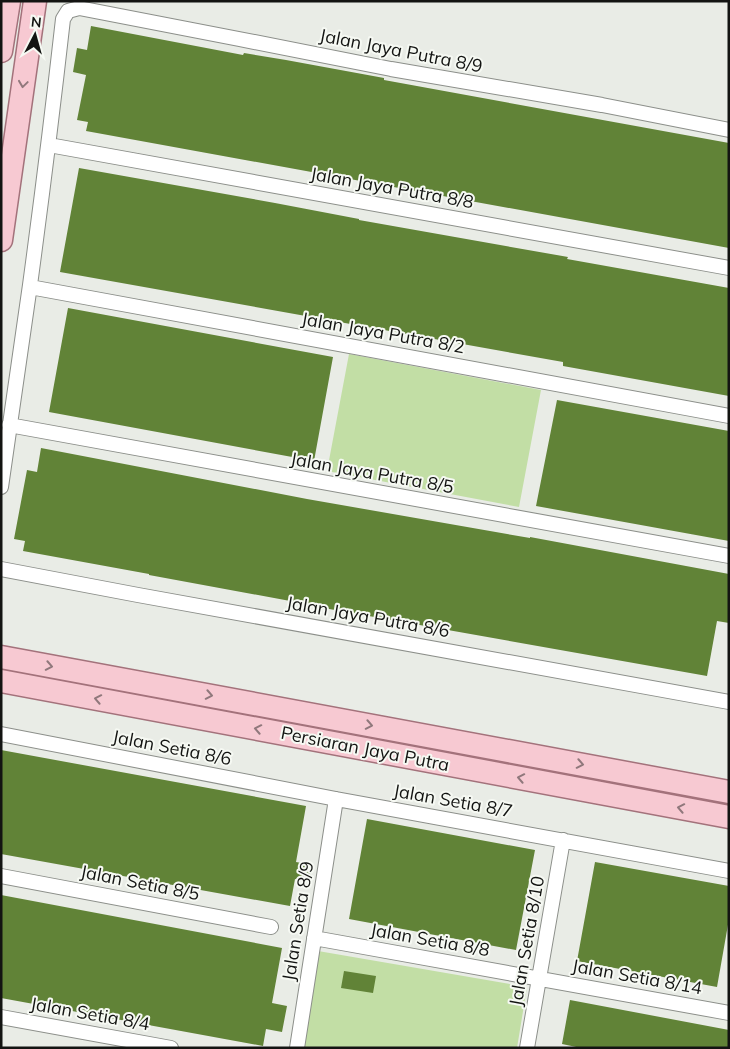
<svg xmlns="http://www.w3.org/2000/svg" width="730" height="1049" viewBox="0 0 730 1049" font-family="Mulish,sans-serif">
	<rect width="100%" height="100%" fill="#e9ece6"/>
	<path fill="#c2dea5" d="M 349,354 L 541,390 L 519,507 L 327,471 Z
		M 318,951 L 527,987 L 517,1048 L 303,1048 Z"/>
	<path fill="#618337" d="M 91,26 L 243,55 L 244,53 L 286,60 L 384,78 L 384,80 L 729,143 L 729,248 L 86,131 L 88,122 L 77,120 L 86,75 L 73,72 L 77,48 L 87,50 Z
		M 79,168 L 275,203 L 359,219 L 359,220 L 568,257 L 567,259 L 729,288 L 729,396 L 563,366 L 563,362 L 60,272 Z
		M 68,308 L 333,357 L 314,461 L 49,412 Z
		M 557,400 L 729,431 L 729,541 L 536,506 Z
		M 41,448 L 307,499 L 530,538 L 530,537 L 729,574 L 729,623 L 717,621 L 707,676 L 301,604 L 301,603 L 149,575 L 149,574 L 23,551 L 25,541 L 14,539 L 27,470 L 37,472 Z
		M 1,750 L 306,806 L 296,862 L 312,865 L 309,881 L 295,879 L 290,906 L 1,854 Z
		M 367,819 L 535,850 L 516,950 L 349,919 Z
		M 595,862 L 729,886 L 729,919 L 717,987 L 577,961 Z
		M 1,895 L 282,948 L 272,1003 L 287,1006 L 282,1032 L 266,1029 L 263,1046 L 1,998 Z
		M 344,971 L 376,976 L 373,993 L 341,988 Z
		M 570,1000 L 729,1030 L 729,1048 L 581,1048 L 562,1044 Z"/>
	<g fill="none" stroke-linecap="round" stroke-linejoin="round">
		<g stroke="#8c8f8a" stroke-width="16">
			<path id="minor" d="M 49,145 L 729,268
				M 30,287 L 729,416
				M 9,425 L 729,556
				M 1,487 C 10,420 21,352 30,285 C 42,196 53,108 63,19 L 68,11 L 79,8 L 239,39 L 391,69 L 602,105 L 729,130
				M 1,569 L 138,595 L 729,702
				M 1,734 L 336,799 L 729,871
				M 1,876 L 271,927
				M 314,938 L 729,1013
				M 1,1017 L 171,1048
				M 297,1048 L 336,799
				M 527,1048 L 563,840"/>
		</g>
		<g stroke="#a3727b" stroke-width="25">
			<path id="primary" d="M 1,51 L 9,1
				M 1,240 L 35,1
				M 1,657 L 729,792
				M 1,681 L 729,817"/>
		</g>
		<use href="#minor" stroke="#fff" stroke-width="14"/>
		<use href="#primary" stroke="#f7c9d2" stroke-width="22"/>
	</g>
	<defs><path id="oneway-chevron" d="M-2-3.5L2.5 0L-2 3.5" fill="none" stroke-width="1.6" stroke-linecap="round" stroke-linejoin="round" transform="scale(1.25)"/></defs>
	<g stroke="#90787c">
		<use href="#oneway-chevron" transform="translate(23 84) rotate(98)"/>
		<use href="#oneway-chevron" transform="translate(49 666) rotate(11)"/>
		<use href="#oneway-chevron" transform="translate(209 695) rotate(11)"/>
		<use href="#oneway-chevron" transform="translate(98 699) rotate(-169)"/>
		<use href="#oneway-chevron" transform="translate(369 725) rotate(11)"/>
		<use href="#oneway-chevron" transform="translate(258 729) rotate(-169)"/>
		<use href="#oneway-chevron" transform="translate(580 764) rotate(11)"/>
		<use href="#oneway-chevron" transform="translate(521 778) rotate(-169)"/>
		<use href="#oneway-chevron" transform="translate(681 808) rotate(-169)"/>
	</g>
	<g text-anchor="middle" stroke-width="4" stroke-linejoin="round" paint-order="stroke">
		<g font-size="18" fill="#131412" stroke="#f6f9f3">
			<text transform="translate(401 51) rotate(11)" y="6">Jalan Jaya Putra 8/9</text>
			<text transform="translate(392 188) rotate(10)" y="6">Jalan Jaya Putra 8/8</text>
			<text transform="translate(383 333) rotate(10)" y="6">Jalan Jaya Putra 8/2</text>
			<text transform="translate(372 473) rotate(10)" y="6">Jalan Jaya Putra 8/5</text>
			<text transform="translate(368 617) rotate(10)" y="6">Jalan Jaya Putra 8/6</text>
			<text transform="translate(172 748) rotate(11)" y="6">Jalan Setia 8/6</text>
			<text transform="translate(365 749) rotate(11)" y="6">Persiaran Jaya Putra</text>
			<text transform="translate(453 801) rotate(10)" y="6">Jalan Setia 8/7</text>
			<text transform="translate(140 883) rotate(11)" y="6">Jalan Setia 8/5</text>
			<text transform="translate(298 921) rotate(-81)" y="6">Jalan Setia 8/9</text>
			<text transform="translate(430 940) rotate(10)" y="6">Jalan Setia 8/8</text>
			<text transform="translate(527 941) rotate(-80)" y="6">Jalan Setia 8/10</text>
			<text transform="translate(637 977) rotate(10)" y="6">Jalan Setia 8/14</text>
			<text transform="translate(90 1014) rotate(10)" y="6">Jalan Setia 8/4</text>
		</g>
	</g>
	<rect width="730" height="1049" fill="none" stroke="#131412" stroke-width="5"/>
	<g transform="translate(35 35) rotate(6)" stroke="#f6f9f3" stroke-width="4" paint-order="stroke">
	<path d="M0-4L9 19L0 12L-9 19Z" fill="#131412"/>
	<text y="-8" font-size="14" font-weight="bold" text-anchor="middle" fill="#131412">N</text>
	</g>
</svg>
